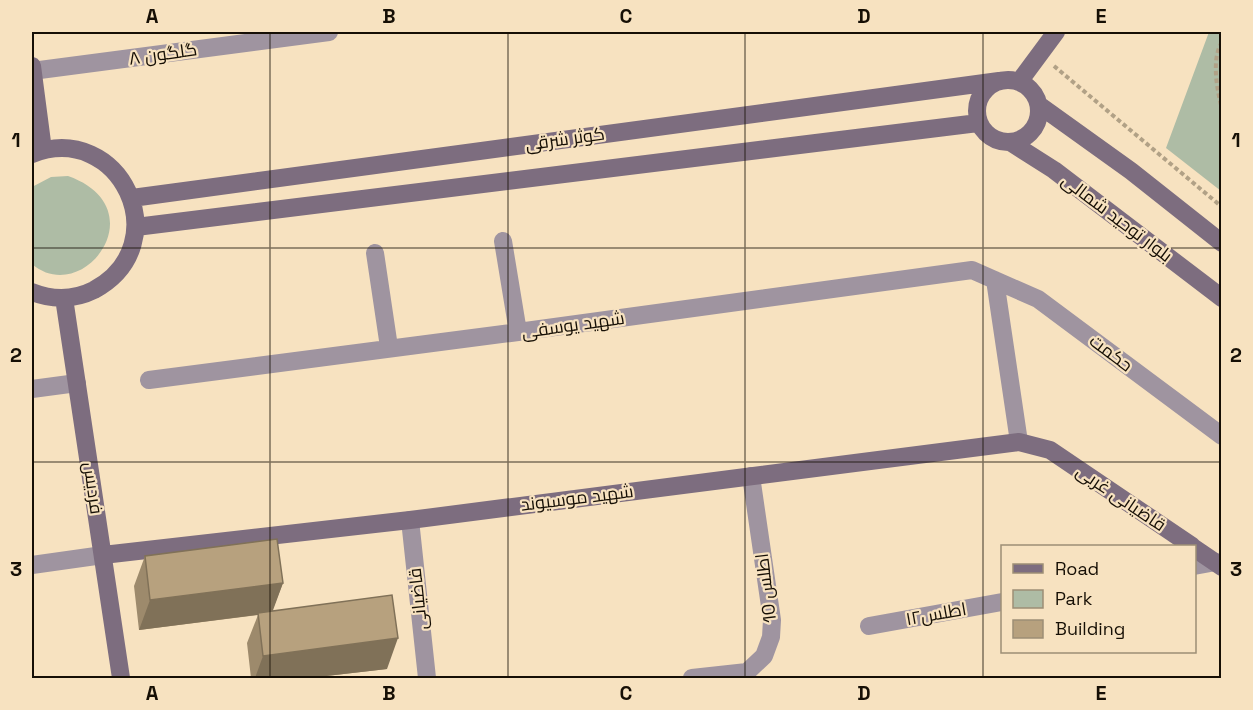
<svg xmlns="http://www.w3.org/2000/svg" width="1253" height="710" viewBox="0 0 1253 710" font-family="'Space Grotesk',Cairo,sans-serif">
	<rect width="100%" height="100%" fill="#f7e2c0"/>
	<path fill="#aebca5" d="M 1209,32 L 1221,32 L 1221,191 L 1166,148 Z
		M 68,176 C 158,208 83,308 32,264 L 32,187 L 51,177 Z"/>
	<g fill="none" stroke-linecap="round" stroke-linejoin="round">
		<path stroke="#b1a186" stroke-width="4" stroke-dasharray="4.5 3" stroke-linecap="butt" d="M 1222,42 C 1211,59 1217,90 1222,109
			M 1054,66 L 1222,207"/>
		<path stroke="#9f94a0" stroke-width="18" d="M 32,71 L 329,32
			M 503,241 L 518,332
			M 375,253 L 389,347
			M 995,280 L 1019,442
			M 149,380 L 518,332 L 972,270 L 1038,299 L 1222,436
			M 32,389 L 77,383
			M 410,520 L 427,678
			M 32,565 L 103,555
			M 1194,566 L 1216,562
			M 869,626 L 1002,602
			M 692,678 L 747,672 L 764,656 L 771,637 L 772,620 L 751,476"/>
		<path stroke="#7d6d7f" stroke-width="18" d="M 32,66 L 43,150
			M977 111a31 31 0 1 1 62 0a31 31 0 1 1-62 0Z
			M 1019,82 L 1056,32
			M 1039,105 L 1131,171 L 1222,243
			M 1010,142 L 1054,170 L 1222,298
			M 32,154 C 120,120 179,244 94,290 C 74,300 52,300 32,292
			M 132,198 L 999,81
			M 136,227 L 978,123
			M 64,298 L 121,678
			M 1194,548 L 1222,567
			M 103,555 L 410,520 L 1019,442 L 1050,450 L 1192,546"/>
	</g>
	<path fill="#9d8a6c" d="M 145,556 L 283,583 L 272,611 L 387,669 L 309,678 L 251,678 L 247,643 L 258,615 L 139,630 L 134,586 Z"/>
	<path fill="#807158" d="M 283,583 L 272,613 L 139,630 L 150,600 Z
		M 398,638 L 387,669 L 309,678 L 255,678 L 263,656 Z"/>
	<path fill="#b7a17e" stroke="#807158" stroke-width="1.5" d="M 277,539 L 283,583 L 150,600 L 145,556 Z
		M 392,595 L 398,638 L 263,656 L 258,613 Z
		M 297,675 L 297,678 L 273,678 Z"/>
	<path fill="none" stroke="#160f05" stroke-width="1.5" stroke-opacity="0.55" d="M 270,32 L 270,678M 508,32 L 508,678M 745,32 L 745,678M 983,32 L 983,678M 32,248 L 1222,248M 32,462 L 1222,462"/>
	<g text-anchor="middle" stroke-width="4.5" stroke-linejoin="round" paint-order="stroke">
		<g font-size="18" fill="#160f05" stroke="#f7e2c0">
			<text transform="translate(163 54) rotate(-8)" y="6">گلگون ۸</text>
			<text transform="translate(565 139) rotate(-8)" y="6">کوثر شرقی</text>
			<text transform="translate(1117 218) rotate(37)" y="6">بلوار توحید شمالی</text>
			<text transform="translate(573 325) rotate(-8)" y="6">شهید یوسفی</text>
			<text transform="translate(1111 353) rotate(37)" y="6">حکمت</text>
			<text transform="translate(93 488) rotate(82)" y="6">فردیس</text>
			<text transform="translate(577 498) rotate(-7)" y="6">شهید موسیوند</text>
			<text transform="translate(1121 498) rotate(34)" y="6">قاضیانی غربی</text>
			<text transform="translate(766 588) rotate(-97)" y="6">اطلس 10</text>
			<text transform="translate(418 599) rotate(-96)" y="6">قاضیانی</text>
			<text transform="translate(936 614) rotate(-10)" y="6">اطلس۱۲</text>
		</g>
	</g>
	<rect width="1253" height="710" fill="none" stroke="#f7e2c0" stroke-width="66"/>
	<rect x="1001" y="545" width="195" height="108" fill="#f7e2c0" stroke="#9d8e75" stroke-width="1.5"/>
	<rect x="1013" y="564" width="30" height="9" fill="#7d6d7f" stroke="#9d8e75" stroke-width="1.5"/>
	<text x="1055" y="575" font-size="18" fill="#160f05">Road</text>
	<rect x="1013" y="590" width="30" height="18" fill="#aebca5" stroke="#9d8e75" stroke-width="1.5"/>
	<text x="1055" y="605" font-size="18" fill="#160f05">Park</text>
	<rect x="1013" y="620" width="30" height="18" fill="#b7a17e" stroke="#9d8e75" stroke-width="1.5"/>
	<text x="1055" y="635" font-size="18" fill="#160f05">Building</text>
	<rect x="33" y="33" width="1187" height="644" fill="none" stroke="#160f05" stroke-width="2"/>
	<g font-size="20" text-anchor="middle" font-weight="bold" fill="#160f05">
		<text x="152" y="23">A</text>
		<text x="389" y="23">B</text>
		<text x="626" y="23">C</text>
		<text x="864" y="23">D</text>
		<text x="1101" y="23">E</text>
		<text x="16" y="147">1</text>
		<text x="1236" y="147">1</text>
		<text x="16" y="362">2</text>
		<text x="1236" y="362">2</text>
		<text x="16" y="576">3</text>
		<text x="1236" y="576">3</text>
		<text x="152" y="700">A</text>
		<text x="389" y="700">B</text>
		<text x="626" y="700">C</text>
		<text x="864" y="700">D</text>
		<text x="1101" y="700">E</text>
	</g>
</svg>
